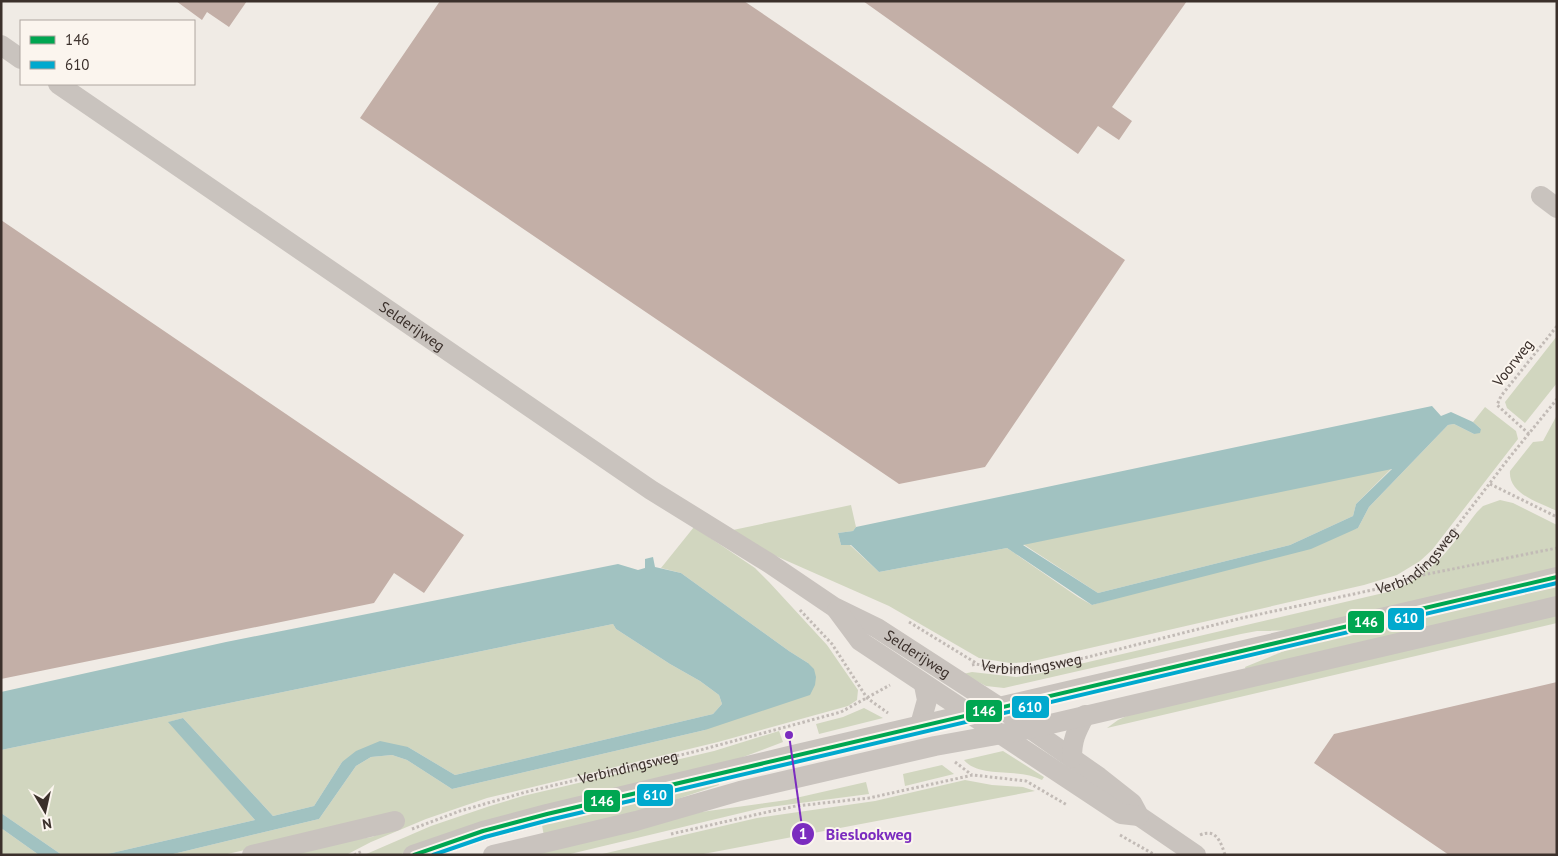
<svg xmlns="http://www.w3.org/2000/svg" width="1558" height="856" viewBox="0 0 1558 856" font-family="'PT Sans',sans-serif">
	<rect width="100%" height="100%" fill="#f0ebe5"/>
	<path fill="#d1d6bf" d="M 1557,336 L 1557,383 L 1525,423 L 1507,408 L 1505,402 Z
		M 1485,407 L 1516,431 L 1518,439 L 1432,550 L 1420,561 L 1397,575 L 1364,585 L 1029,662 L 1010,663 L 979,658 L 889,606 L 769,553 L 733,530 L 851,505 L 856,527 L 853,531 L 838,533 L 841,545 L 850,545 L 879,572 L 1007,548 L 1078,597 L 1092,605 L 1358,528 L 1369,507 L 1448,425 L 1454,424 L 1474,434 L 1481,429 L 1473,422 Z
		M 1557,415 L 1557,511 C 1540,503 1508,494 1510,471 L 1533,442 L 1543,441 Z
		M 1392,468 L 1356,504 L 1353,516 L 1290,545 L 1098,593 L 1023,544 Z
		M 1500,500 L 1513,503 L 1557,525 L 1557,571 L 1297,630 L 1257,631 L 1241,634 L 1004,688 L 986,686 L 963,674 L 972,672 L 1016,677 L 1037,674 L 1392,591 C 1436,573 1449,548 1477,512 L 1483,506 Z
		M 694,527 L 755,568 L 769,582 L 827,645 L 858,690 L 857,700 L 848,706 L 718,742 L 487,798 L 426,819 L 371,842 L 346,855 L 273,855 L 306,847 L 372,837 L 397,827 L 393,816 L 223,855 L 169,855 L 319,819 L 356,766 L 371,757 L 392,755 L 407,760 L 452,789 L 705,730 L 808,663 L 789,651 L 681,573 L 661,568 Z
		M 1557,583 L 1557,601 L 1247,673 L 1245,667 L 1289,649 Z
		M 1557,613 L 1557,623 L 1107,728 L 1118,720 L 1129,715 Z
		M 613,624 L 616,629 L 670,664 L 700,681 L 719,695 L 722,704 L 713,714 L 455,775 L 408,747 L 342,762 L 314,806 L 273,816 L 183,718 L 169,722 L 255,820 L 103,855 L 62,855 L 1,813 L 1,750 Z
		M 864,708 L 883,718 L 819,734 L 816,724 L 843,717 Z
		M 779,731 L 783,742 L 727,763 L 428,843 L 399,855 L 364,855 L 431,826 L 490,806 L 523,796 L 714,751 Z
		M 1003,751 L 1044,777 L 1042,780 C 1017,767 980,779 964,760 Z
		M 942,765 L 954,774 L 905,786 L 903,774 Z
		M 718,779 L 719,785 L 612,821 L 544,836 L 541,820 Z
		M 965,780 L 992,785 L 1023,787 L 1035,791 L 698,855 L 598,855 L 757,818 L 875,801 Z
		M 866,782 L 869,794 L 762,808 L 566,855 L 517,855 L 701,812 L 787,800 Z
		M 1,828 L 39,855 L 1,855 Z"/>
	<path fill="#a1c2c1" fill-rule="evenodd" d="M 1432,406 L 1441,416 L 1451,412 L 1473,422 L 1481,429 L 1480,433 L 1474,434 L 1454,424 L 1448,425 L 1369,507 L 1358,528 L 1311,549 L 1092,605 L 1007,548 L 879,572 L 851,545 L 841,545 L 838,533 L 853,531 L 856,527 ZM 1392,469 L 1356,504 L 1353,516 L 1290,545 L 1098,593 L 1023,545 Z
		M 653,557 L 655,567 L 681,573 L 789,651 L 808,663 L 814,669 L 816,677 L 815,685 L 810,695 L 705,730 L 452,789 L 407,760 L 392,755 L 371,757 L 356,766 L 319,819 L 169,855 L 103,855 L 255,820 L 168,722 L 183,718 L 273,816 L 314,806 L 342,762 L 356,751 L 380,741 L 408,747 L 455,775 L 713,714 L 722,704 L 719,695 L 700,681 L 670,664 L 616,629 L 613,624 L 1,750 L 1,692 L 226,642 L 618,564 L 638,570 L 645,568 L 645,559 Z
		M 1,813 L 62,855 L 39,855 L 1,828 Z"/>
	<path fill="#c3afa7" d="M 176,1 L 247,1 L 229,27 L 207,12 L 202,20 Z
		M 440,1 L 744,1 L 1125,260 L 985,467 L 899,484 L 360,118 Z
		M 863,1 L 1187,1 L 1112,107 L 1132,121 L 1119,140 L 1098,126 L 1078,154 Z
		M 1,220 L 464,535 L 424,593 L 394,573 L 374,603 L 1,679 Z
		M 1557,682 L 1557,855 L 1449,855 L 1314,763 L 1334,734 Z"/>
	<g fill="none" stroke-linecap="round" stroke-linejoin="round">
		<g stroke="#c2bbb6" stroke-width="3" stroke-dasharray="2.5 2.5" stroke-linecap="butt">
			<path d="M 1529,434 L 1497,405 L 1501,396 L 1557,326"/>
			<path d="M 1490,484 L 1557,517"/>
			<path d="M 1413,577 L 1557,548"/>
			<path d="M 800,610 L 832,644 L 867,698 L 888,713"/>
			<path d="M 909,622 L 976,663"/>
			<path id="s1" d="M 972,665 L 976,664 L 1002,669 L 1030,669 L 1080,659 L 1242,618 L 1391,586 L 1411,578 L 1432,559 L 1509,458 L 1557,399"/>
			<path d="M 955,762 L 972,775"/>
			<path id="s2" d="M 412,829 L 460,811 L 526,792 L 693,752 L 841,712 L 890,685"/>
			<path d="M 671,834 L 763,813 L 796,806 L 869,798 L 973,775 L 1026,781 L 1067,805"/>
			<path d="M 1120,835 L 1155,855"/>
			<path d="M 1200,835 C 1216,828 1221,842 1225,855"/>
			<path d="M 354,855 L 363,851"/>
		</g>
		<g stroke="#c9c3be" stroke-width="20">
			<path d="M 1,45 L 21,59"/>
			<path id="s3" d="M 58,84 L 651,490 L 769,563 L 834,607 L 877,628 L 999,707 L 1099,777 L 1132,803 L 1139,816 L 1196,855"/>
			<path d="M 1541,196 L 1557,208"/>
			<path d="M 837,610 L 860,641 L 1121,814 L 1139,816"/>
			<path d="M 920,725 L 927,700 L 924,685"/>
			<path d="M 1072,758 C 1072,740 1076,732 1085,715"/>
			<path d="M 252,855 L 395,821"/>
			<path d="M 413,855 L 483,831 L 547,814 L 793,755 L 1557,577"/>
			<path d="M 493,855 L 636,821 L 740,791 L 935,746 L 1029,729 L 1557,606"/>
		</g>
		<g stroke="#fbf5ee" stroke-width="8">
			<path id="bus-1" d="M 414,855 L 483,831 L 547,814 L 1557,577"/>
		</g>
		<g stroke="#fbf5ee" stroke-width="8">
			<path id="bus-2" d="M 433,855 L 485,837 L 549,820 L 1557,583"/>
		</g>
		<use href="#bus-1" stroke="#00a651" stroke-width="4"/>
		<use href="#bus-2" stroke="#00a9ce" stroke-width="4"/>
	</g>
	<g text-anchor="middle" stroke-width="4" stroke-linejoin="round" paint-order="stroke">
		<g font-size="15" fill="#3b302b" stroke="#fbf5ee">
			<text dy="5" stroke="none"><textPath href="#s3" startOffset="429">Selderijweg</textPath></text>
			<text transform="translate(1513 363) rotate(-52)" y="5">Voorweg</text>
			<text dy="5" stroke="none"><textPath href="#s1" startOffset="465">Verbindingsweg</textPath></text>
			<text dy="5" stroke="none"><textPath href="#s3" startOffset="1032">Selderijweg</textPath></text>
			<text dy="5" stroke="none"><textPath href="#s1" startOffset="60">Verbindingsweg</textPath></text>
			<text dy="5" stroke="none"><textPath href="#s2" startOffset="225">Verbindingsweg</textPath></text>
		</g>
	</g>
	<path fill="none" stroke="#7b2cbf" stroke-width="2" d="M789 735L803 834"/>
	<g fill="#7b2cbf" stroke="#fbf5ee" stroke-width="2">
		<circle cx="789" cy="735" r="5"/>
		<circle cx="803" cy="834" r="12"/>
	</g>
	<g font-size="15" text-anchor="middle" font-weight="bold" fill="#fff">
		<text x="803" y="839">1</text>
	</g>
	<g font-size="16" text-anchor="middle" font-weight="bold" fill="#7b2cbf" stroke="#fbf5ee" stroke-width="4" stroke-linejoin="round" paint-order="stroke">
		<text x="869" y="840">Bieslookweg</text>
	</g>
	<g stroke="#fbf5ee" stroke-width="2">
		<rect x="1387" y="607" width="38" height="24" rx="5" fill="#00a9ce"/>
		<rect x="1347" y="610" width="38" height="24" rx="5" fill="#00a651"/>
		<rect x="1011" y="695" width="39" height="24" rx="5" fill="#00a9ce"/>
		<rect x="965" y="699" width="38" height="24" rx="5" fill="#00a651"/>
		<rect x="636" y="783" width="38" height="24" rx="5" fill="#00a9ce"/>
		<rect x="583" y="789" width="38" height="24" rx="5" fill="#00a651"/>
	</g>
	<g font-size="14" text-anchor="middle" font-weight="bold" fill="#fff">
		<text x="1406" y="623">610</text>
		<text x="1366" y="627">146</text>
		<text x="1030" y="712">610</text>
		<text x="984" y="716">146</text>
		<text x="655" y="800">610</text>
		<text x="602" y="806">146</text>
	</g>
	<rect width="1558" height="856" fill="none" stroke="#3b302b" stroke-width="5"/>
	<rect x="20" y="20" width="175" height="65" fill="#fbf5ee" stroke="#aea6a0"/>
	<rect x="30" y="36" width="25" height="8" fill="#00a651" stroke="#aea6a0"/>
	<text x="65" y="45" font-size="15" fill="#3b302b">146</text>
	<rect x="30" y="61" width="25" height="8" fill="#00a9ce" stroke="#aea6a0"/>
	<text x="65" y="70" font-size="15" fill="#3b302b">610</text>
	<g transform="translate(45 811) rotate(171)" stroke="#fbf5ee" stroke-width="4" paint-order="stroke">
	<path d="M0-4L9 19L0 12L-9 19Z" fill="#3b302b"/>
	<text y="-8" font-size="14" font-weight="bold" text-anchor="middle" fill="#3b302b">N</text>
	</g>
</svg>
